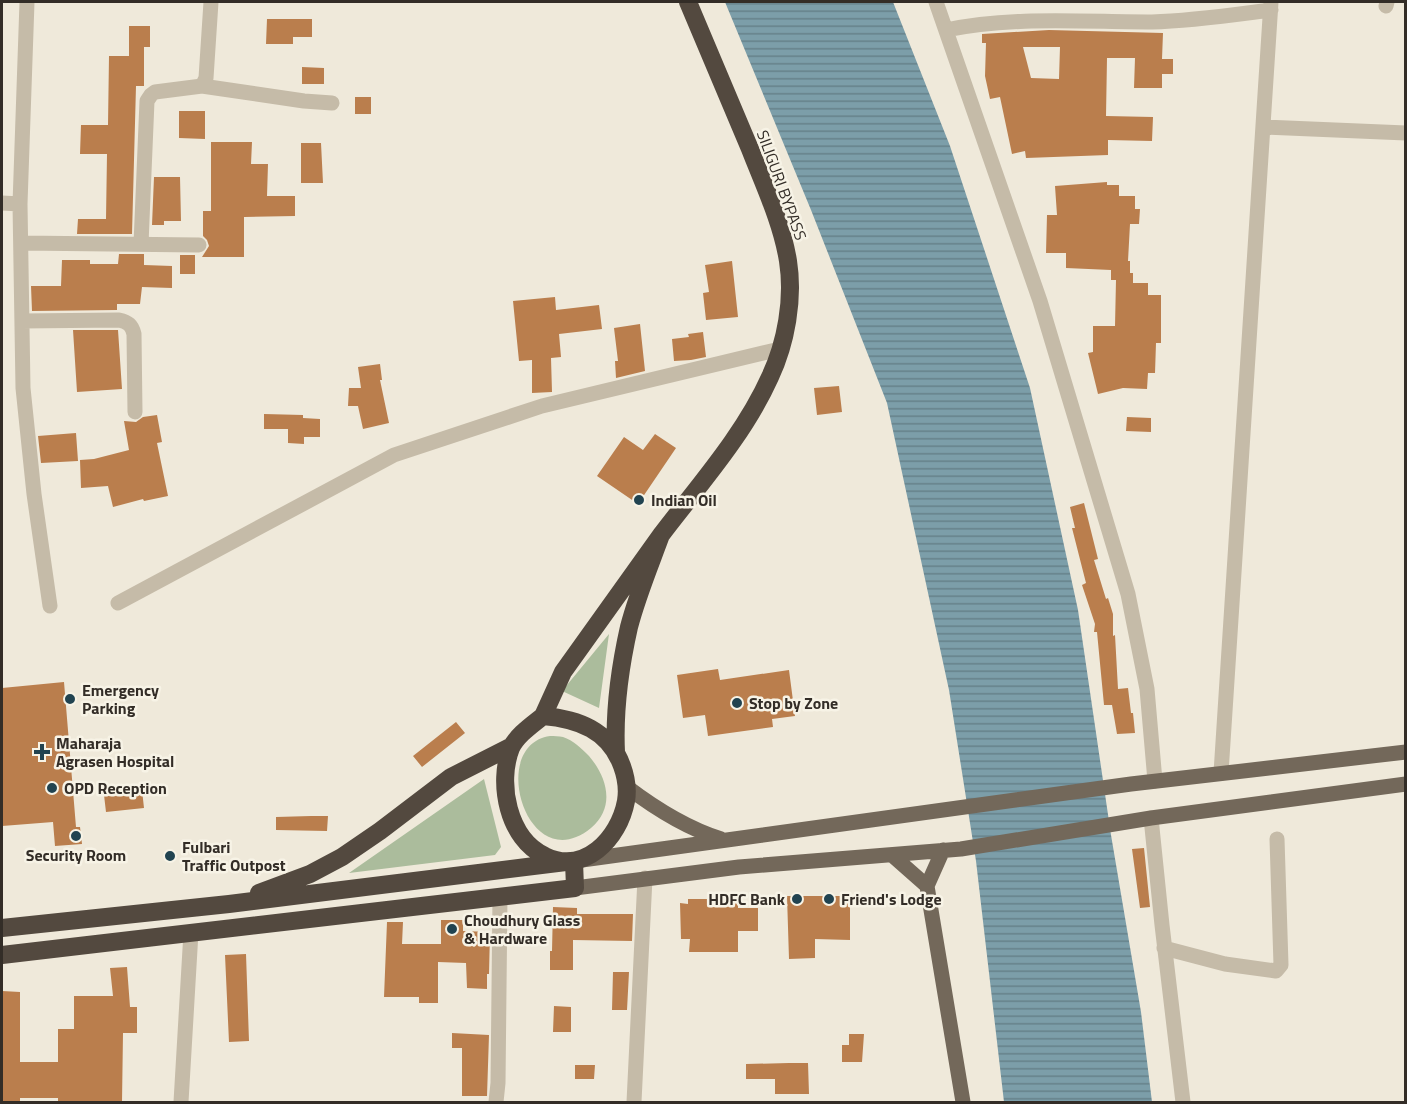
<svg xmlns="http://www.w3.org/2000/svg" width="1407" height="1104" viewBox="0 0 1407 1104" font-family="'Titillium Web',sans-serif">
	<defs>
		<pattern id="water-rules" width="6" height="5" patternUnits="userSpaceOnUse" patternTransform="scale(1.5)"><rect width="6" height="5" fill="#7c9ea9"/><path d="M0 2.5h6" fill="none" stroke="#66818a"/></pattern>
	</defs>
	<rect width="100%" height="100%" fill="#efe9da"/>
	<path fill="#abbc9c" d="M 609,634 L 599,708 L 562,691 Z
		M 550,736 C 554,736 559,736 563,737 C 573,740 582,749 589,756 C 607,777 616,807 591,828 C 527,880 487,745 550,736 Z
		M 484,779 L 501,847 L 495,855 L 349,873 Z"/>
	<path fill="url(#water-rules)" d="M 725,2 L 893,2 L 950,146 L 1030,388 L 1078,610 L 1111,835 L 1141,1012 L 1152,1102 L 1004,1102 L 976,861 L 949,690 L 887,403 L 811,210 Z"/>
	<path fill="#ba7e4d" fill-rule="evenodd" d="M 267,19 L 312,19 L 312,37 L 293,37 L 293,44 L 266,44 Z
		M 129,26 L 150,26 L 150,47 L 144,47 L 144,86 L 136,86 L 132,234 L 77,234 L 78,219 L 106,219 L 107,154 L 80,154 L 81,125 L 108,125 L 109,56 L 129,56 Z
		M 1049,30 L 1163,33 L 1162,59 L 1173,59 L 1173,74 L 1162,74 L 1162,88 L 1134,88 L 1135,58 L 1107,58 L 1106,116 L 1153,117 L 1152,141 L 1108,140 L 1108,155 L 1026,158 L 1025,151 L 1012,154 L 1000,97 L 990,99 L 985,76 L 986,43 L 982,43 L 982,34 ZM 1023,47 L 1060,47 L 1059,79 L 1031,78 Z
		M 302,67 L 324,68 L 324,84 L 302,84 Z
		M 355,97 L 371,97 L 371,114 L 355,114 Z
		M 179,111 L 205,111 L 205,139 L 179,138 Z
		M 211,142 L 252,142 L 251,164 L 268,164 L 267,196 L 295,196 L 295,216 L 244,217 L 244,257 L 202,257 L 209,246 L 207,240 L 203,236 L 203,211 L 211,211 Z
		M 301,143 L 321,143 L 323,183 L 301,183 Z
		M 154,177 L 180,177 L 181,221 L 164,221 L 164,225 L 152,225 Z
		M 1107,182 L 1107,185 L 1119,185 L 1119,196 L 1135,196 L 1135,209 L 1140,209 L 1139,224 L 1130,224 L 1128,261 L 1130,261 L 1130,273 L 1133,273 L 1133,283 L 1148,283 L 1148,295 L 1161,295 L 1161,343 L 1156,343 L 1155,373 L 1148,373 L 1147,389 L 1123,388 L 1098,394 L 1088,353 L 1093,352 L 1093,326 L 1115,326 L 1116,280 L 1111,280 L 1111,270 L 1066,268 L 1066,253 L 1046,253 L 1047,215 L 1057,215 L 1055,186 Z
		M 119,254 L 144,254 L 144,265 L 172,266 L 172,288 L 142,287 L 140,304 L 117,304 L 117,310 L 32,311 L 31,286 L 61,286 L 62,260 L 90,260 L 90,264 L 118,264 Z
		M 180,255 L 195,255 L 195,274 L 180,274 Z
		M 732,261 L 738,317 L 706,320 L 703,293 L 709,292 L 705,265 Z
		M 555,297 L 556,310 L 599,305 L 602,329 L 559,334 L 561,357 L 551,358 L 552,392 L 532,393 L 532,360 L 519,361 L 513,301 Z
		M 640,324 L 645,371 L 616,378 L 615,361 L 618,361 L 614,328 Z
		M 73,330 L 118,330 L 122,389 L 77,392 Z
		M 703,332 L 706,357 L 691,360 L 674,361 L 672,339 L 689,337 L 688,334 Z
		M 380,364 L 382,380 L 380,380 L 389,423 L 363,429 L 358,406 L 348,406 L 349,388 L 361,388 L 358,367 Z
		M 839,386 L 842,412 L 817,415 L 814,388 Z
		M 264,414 L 303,415 L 303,418 L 320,419 L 320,437 L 304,437 L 304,444 L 288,443 L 288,429 L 264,429 Z
		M 157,415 L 162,442 L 157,443 L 168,496 L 144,501 L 143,499 L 113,507 L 108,486 L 81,488 L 80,460 L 94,459 L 129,450 L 124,421 L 136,422 L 143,417 Z
		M 1127,417 L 1151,418 L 1151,432 L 1126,431 Z
		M 76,433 L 78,461 L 41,463 L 38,436 Z
		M 655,434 L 676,448 L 638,504 L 597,476 L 624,437 L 643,450 Z
		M 1084,503 L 1098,559 L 1094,560 L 1106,599 L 1108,598 L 1113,614 L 1113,636 L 1115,635 L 1118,689 L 1128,688 L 1131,713 L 1133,713 L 1135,733 L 1117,734 L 1112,705 L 1104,705 L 1097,632 L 1094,632 L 1095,624 L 1082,585 L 1086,583 L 1072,528 L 1075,528 L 1070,507 Z
		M 718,669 L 720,680 L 789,670 L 795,716 L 772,719 L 773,727 L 708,736 L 705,715 L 683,718 L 677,675 Z
		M 64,682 L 76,827 L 80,827 L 82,844 L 55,846 L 53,822 L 2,826 L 2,688 Z
		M 456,722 L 465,733 L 422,767 L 413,756 Z
		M 142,790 L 144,808 L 106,812 L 104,795 Z
		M 311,816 L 328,816 L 327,831 L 276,830 L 276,817 Z
		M 1144,848 L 1150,907 L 1140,908 L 1132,849 Z
		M 787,896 L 850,896 L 850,940 L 815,939 L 815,958 L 789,959 Z
		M 688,899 L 738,899 L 738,908 L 758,908 L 758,931 L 738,931 L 738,952 L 689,952 L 690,939 L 681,939 L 680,903 L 688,904 Z
		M 553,907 L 577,908 L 577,914 L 633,914 L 632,941 L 573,940 L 573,970 L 550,970 L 550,951 L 552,951 Z
		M 441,920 L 463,920 L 463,931 L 490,932 L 489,974 L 487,974 L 487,989 L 467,988 L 466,963 L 438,962 L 438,1003 L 419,1003 L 419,997 L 384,997 L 387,922 L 403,922 L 402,944 L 441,944 Z
		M 246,954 L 249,1041 L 229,1042 L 225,955 Z
		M 127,967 L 130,1007 L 137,1007 L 137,1033 L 123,1033 L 122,1102 L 58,1102 L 58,1098 L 20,1098 L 20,1102 L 2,1102 L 2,991 L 20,992 L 20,1062 L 58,1062 L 58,1029 L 74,1029 L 74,996 L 113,996 L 110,968 Z
		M 613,972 L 629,972 L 627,1010 L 612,1010 Z
		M 554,1006 L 571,1007 L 571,1032 L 553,1032 Z
		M 452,1033 L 489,1035 L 487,1096 L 462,1096 L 462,1048 L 452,1048 Z
		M 849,1034 L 864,1034 L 862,1062 L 842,1062 L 842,1045 L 849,1045 Z
		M 789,1063 L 808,1063 L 809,1094 L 775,1094 L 775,1079 L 746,1079 L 746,1064 Z
		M 575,1065 L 595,1065 L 594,1079 L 575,1079 Z"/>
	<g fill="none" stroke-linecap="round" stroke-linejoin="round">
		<path stroke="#c5bba8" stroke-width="15" d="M 27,2 L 20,204 L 23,388 L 34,494 L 50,606
			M 936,2 L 1040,301 L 1128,594 L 1147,689 L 1155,781
			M 1386,6 L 1387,2
			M 946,30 C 1014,16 1083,22 1152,22 C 1192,21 1232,15 1271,10
			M 202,86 L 304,101 L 332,103
			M 1263,127 L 1406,133
			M 2,203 L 20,204
			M 21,243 L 199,245
			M 141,244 L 147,101 L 151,95 L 155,92 L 202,86 L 206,78 L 211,2
			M 22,321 L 119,320 C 128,322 132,325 134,334 L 135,412
			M 118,603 L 394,455 L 542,406 L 780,349
			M 1221,773 L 1271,2
			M 1151,818 L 1162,925 L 1183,1102
			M 1164,948 L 1225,964 L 1276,971 L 1281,965 L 1277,839
			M 181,1102 L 191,932
			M 496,1102 L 498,1083 L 500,896
			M 634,1102 L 645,878"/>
		<path stroke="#73685a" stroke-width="15" d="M 627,787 C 656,809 686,828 721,839
			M 943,850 L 927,886 L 963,1102
			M 893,856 L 927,886
			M 582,860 L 1131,784 L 1406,752
			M 575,888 L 739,867 L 961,849 L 1151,818 L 1406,784"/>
		<path stroke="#53493f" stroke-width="18" d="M 661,535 C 699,485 744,435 770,377 C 786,343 794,299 788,261 C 782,223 764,185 750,149 C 729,100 709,51 688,2
			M 543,716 L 563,672 L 661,535 C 650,565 637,596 629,627 C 620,667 614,710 616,752
			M 543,716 C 578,719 609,730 622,766 C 626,777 628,789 626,801 C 619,839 584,875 545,856 C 508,839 497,783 511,748 C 517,735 532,725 543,716 Z
			M 259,893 L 310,874 L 342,857 L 380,831 L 451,777 L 512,746
			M 2,928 L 229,904 L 574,861 L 575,888 L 2,955"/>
	</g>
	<g fill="#214350" stroke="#f7f3e6" stroke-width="2">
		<circle cx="639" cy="500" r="6"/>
		<circle cx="70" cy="699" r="6"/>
		<circle cx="737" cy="703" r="6"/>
		<path d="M39 743h6v6h6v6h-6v6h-6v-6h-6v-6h6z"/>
		<circle cx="52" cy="788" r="6"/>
		<circle cx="76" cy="836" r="6"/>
		<circle cx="170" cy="856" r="6"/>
		<circle cx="797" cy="899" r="6"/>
		<circle cx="829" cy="899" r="6"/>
		<circle cx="452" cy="929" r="6"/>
	</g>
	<g text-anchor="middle" stroke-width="5" stroke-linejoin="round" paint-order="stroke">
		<g font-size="16" fill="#332d27" stroke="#f7f3e6">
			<text transform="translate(782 185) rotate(70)" y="6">SILIGURI BYPASS</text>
		</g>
		<g font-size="16" font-weight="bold" fill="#332d27" stroke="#f7f3e6" text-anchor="start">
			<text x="651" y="506">Indian Oil</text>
			<text x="82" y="696">Emergency<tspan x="82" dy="18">Parking</tspan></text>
			<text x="749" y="709">Stop by Zone</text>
			<text x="56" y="749">Maharaja<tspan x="56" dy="18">Agrasen Hospital</tspan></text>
			<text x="64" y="794">OPD Reception</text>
			<text x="182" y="853">Fulbari<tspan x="182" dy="18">Traffic Outpost</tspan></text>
			<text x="76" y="861" text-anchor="middle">Security Room</text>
			<text x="785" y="905" text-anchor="end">HDFC Bank</text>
			<text x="841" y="905">Friend's Lodge</text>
			<text x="464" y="926">Choudhury Glass<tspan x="464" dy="18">&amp; Hardware</tspan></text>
		</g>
	</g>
	<rect width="1407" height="1104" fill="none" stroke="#332d27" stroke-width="6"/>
</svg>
